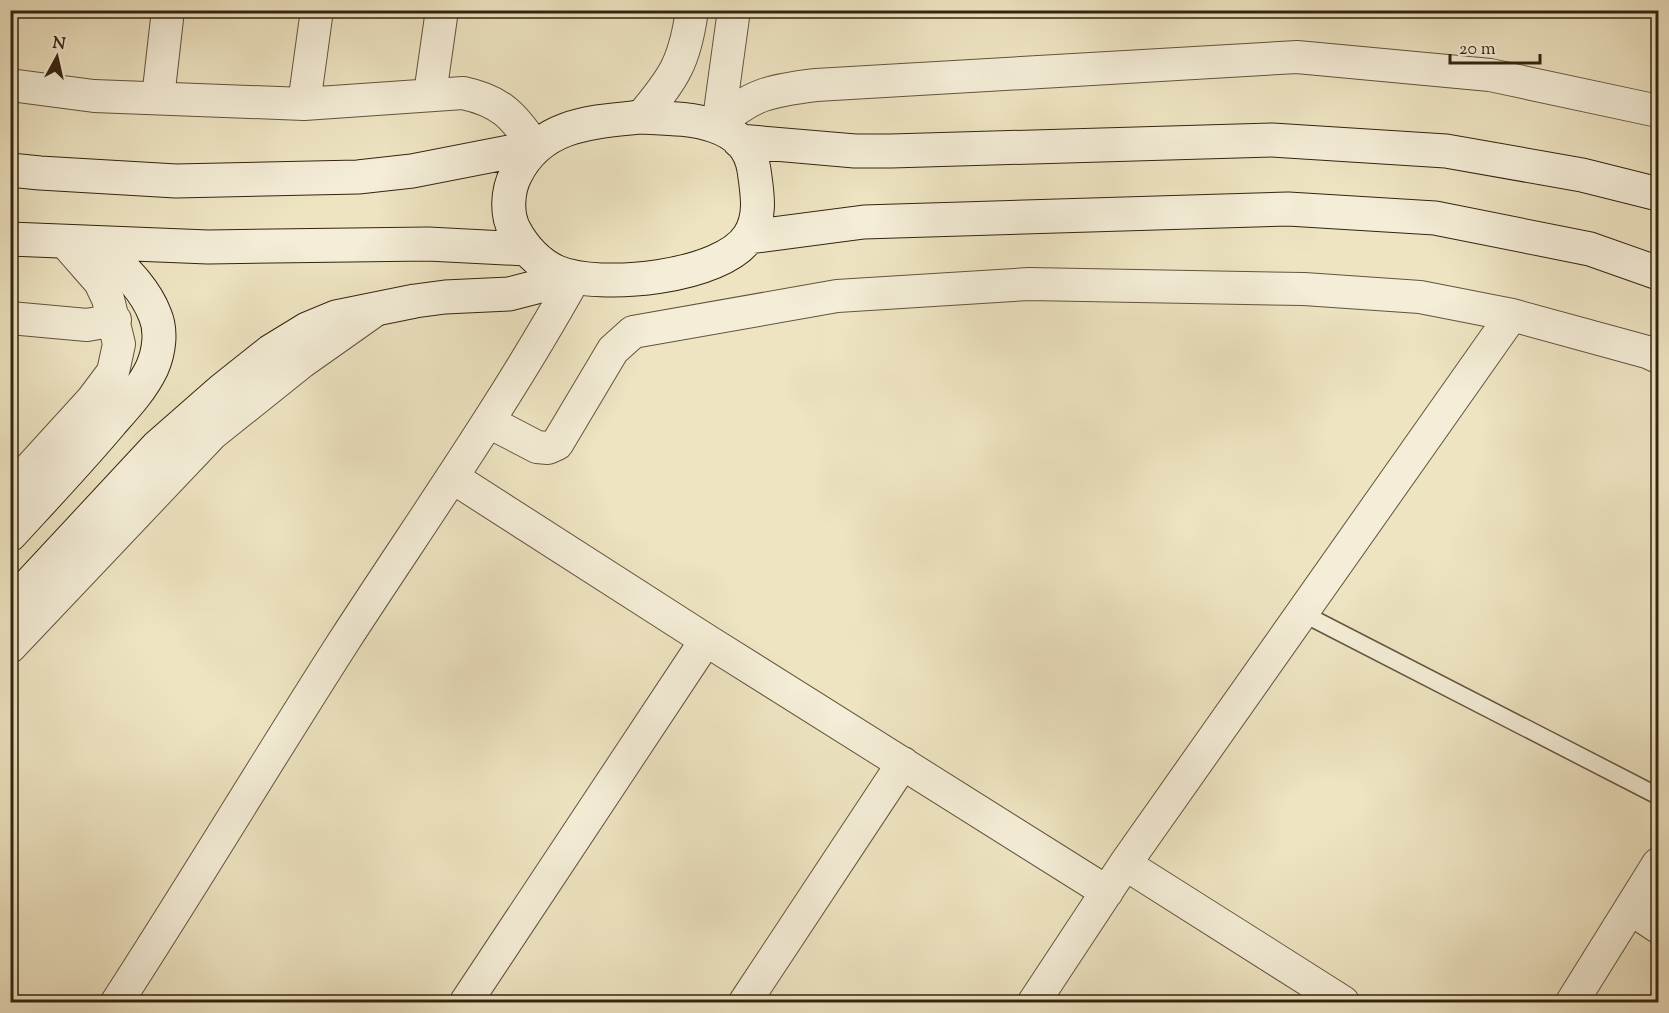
<svg xmlns="http://www.w3.org/2000/svg" width="1669" height="1013" viewBox="0 0 1669 1013" font-family="'Sorts Mill Goudy',serif">
	<rect width="100%" height="100%" fill="#eee4c2"/>
	<filter id="stains"><feTurbulence type="fractalNoise" baseFrequency=".00333" numOctaves="4"/><feColorMatrix values="0 0 0 0 .2 0 0 0 0 .09 0 0 0 0 .02 0 0 0 .5 -.17"/></filter>
	<radialGradient id="worn" r=".72"><stop offset=".6" stop-color="#630" stop-opacity="0"/><stop offset="1" stop-color="#630" stop-opacity=".3"/></radialGradient>
	<g fill="none" stroke-linecap="round" stroke-linejoin="round">
		<g stroke="#62543c" stroke-width="19">
			<path id="lane" d="M 1302,613 L 1658,796"/>
		</g>
		<g stroke="#62543c" stroke-width="34">
			<path id="street" d="M 10,85 L 94,96 L 304,104 L 463,93 C 501,101 514,116 535,147
				M 430,94 L 442,10
				M 158,98 L 168,10
				M 304,104 L 317,10
				M 641,117 C 674,78 685,62 692,10
				M 718,126 C 748,94 774,90 816,85 L 1297,57 L 1490,75 L 1658,111
				M 718,126 L 734,10
				M 10,318 L 87,325 L 115,320
				M 489,422 L 537,447 L 548,448 L 557,444 L 613,350 L 633,332 L 837,296 L 1029,284 L 1304,289 L 1420,297 L 1512,315 L 1647,352 L 1658,357
				M 452,477 L 706,640 L 1107,892
				M 10,490 L 92,400 L 113,372 L 119,344 L 108,299 L 100,282 L 65,242
				M 10,647 L 212,434 L 302,362 L 377,309
				M 1125,864 L 1343,1002
				M 1631,909 L 1658,927
				M 117,1002 C 194,883 267,761 344,641 C 422,521 505,403 575,277
				M 466,1002 L 706,640
				M 745,1002 L 903,763
				M 1034,1002 L 1125,864 L 1512,315
				M 1572,1002 L 1658,864"/>
		</g>
		<g stroke="#34240f" stroke-width="35">
			<path id="secondary" d="M 641,117 C 681,119 746,117 754,170 C 757,192 762,216 749,236 C 723,278 599,290 557,272 C 539,264 524,248 515,231 C 506,215 507,191 516,174 C 541,124 591,122 641,117 Z
				M 739,141 L 855,151 L 891,151 L 1272,140 L 1446,151 L 1582,175 L 1658,194
				M 10,170 L 40,173 L 176,181 L 358,177 L 412,171 L 535,147
				M 749,237 L 864,222 L 1288,209 L 1435,218 L 1590,249 L 1658,273
				M 10,239 L 208,247 L 428,244 L 526,249
				M 10,535 C 44,498 79,461 111,423 C 126,406 142,389 152,368 C 159,352 162,331 155,315 C 144,286 120,266 98,244
				M 10,605 L 157,447 L 222,390 L 271,351 L 307,329 L 336,317 L 415,301 L 445,297 L 509,294 L 575,277"/>
		</g>
		<use href="#lane" stroke="#f4edd7" stroke-width="16"/>
		<use href="#street" stroke="#f4edd7" stroke-width="32"/>
		<use href="#secondary" stroke="#f4edd7" stroke-width="33"/>
	</g>
	<rect width="1669" height="1013" fill="none" stroke="#eee4c2" stroke-width="36"/>
	<rect x="12" y="12" width="1645" height="989" fill="none" stroke="#34240f" stroke-width="3"/>
	<rect x="18" y="18" width="1633" height="977" fill="none" stroke="#34240f" stroke-width="1.5"/>
	<g transform="translate(57 57) rotate(8)" stroke="#f4edd7" stroke-width="4.5" paint-order="stroke">
	<path d="M0-4.5L10 22L0 15L-10 22Z" fill="#34240f"/>
	<text y="-9" font-size="16" font-weight="bold" text-anchor="middle" fill="#34240f">N</text>
	</g>
	<path d="M1450 54v9h90v-9" fill="none" stroke="#34240f" stroke-width="3"/>
	<text x="1459" y="54" font-size="18" fill="#34240f" stroke="#f4edd7" stroke-width="4.5" paint-order="stroke">20 m</text>
	<rect width="100%" height="100%" filter="url(#stains)"/>
	<rect width="100%" height="100%" fill="url(#worn)"/>
</svg>
